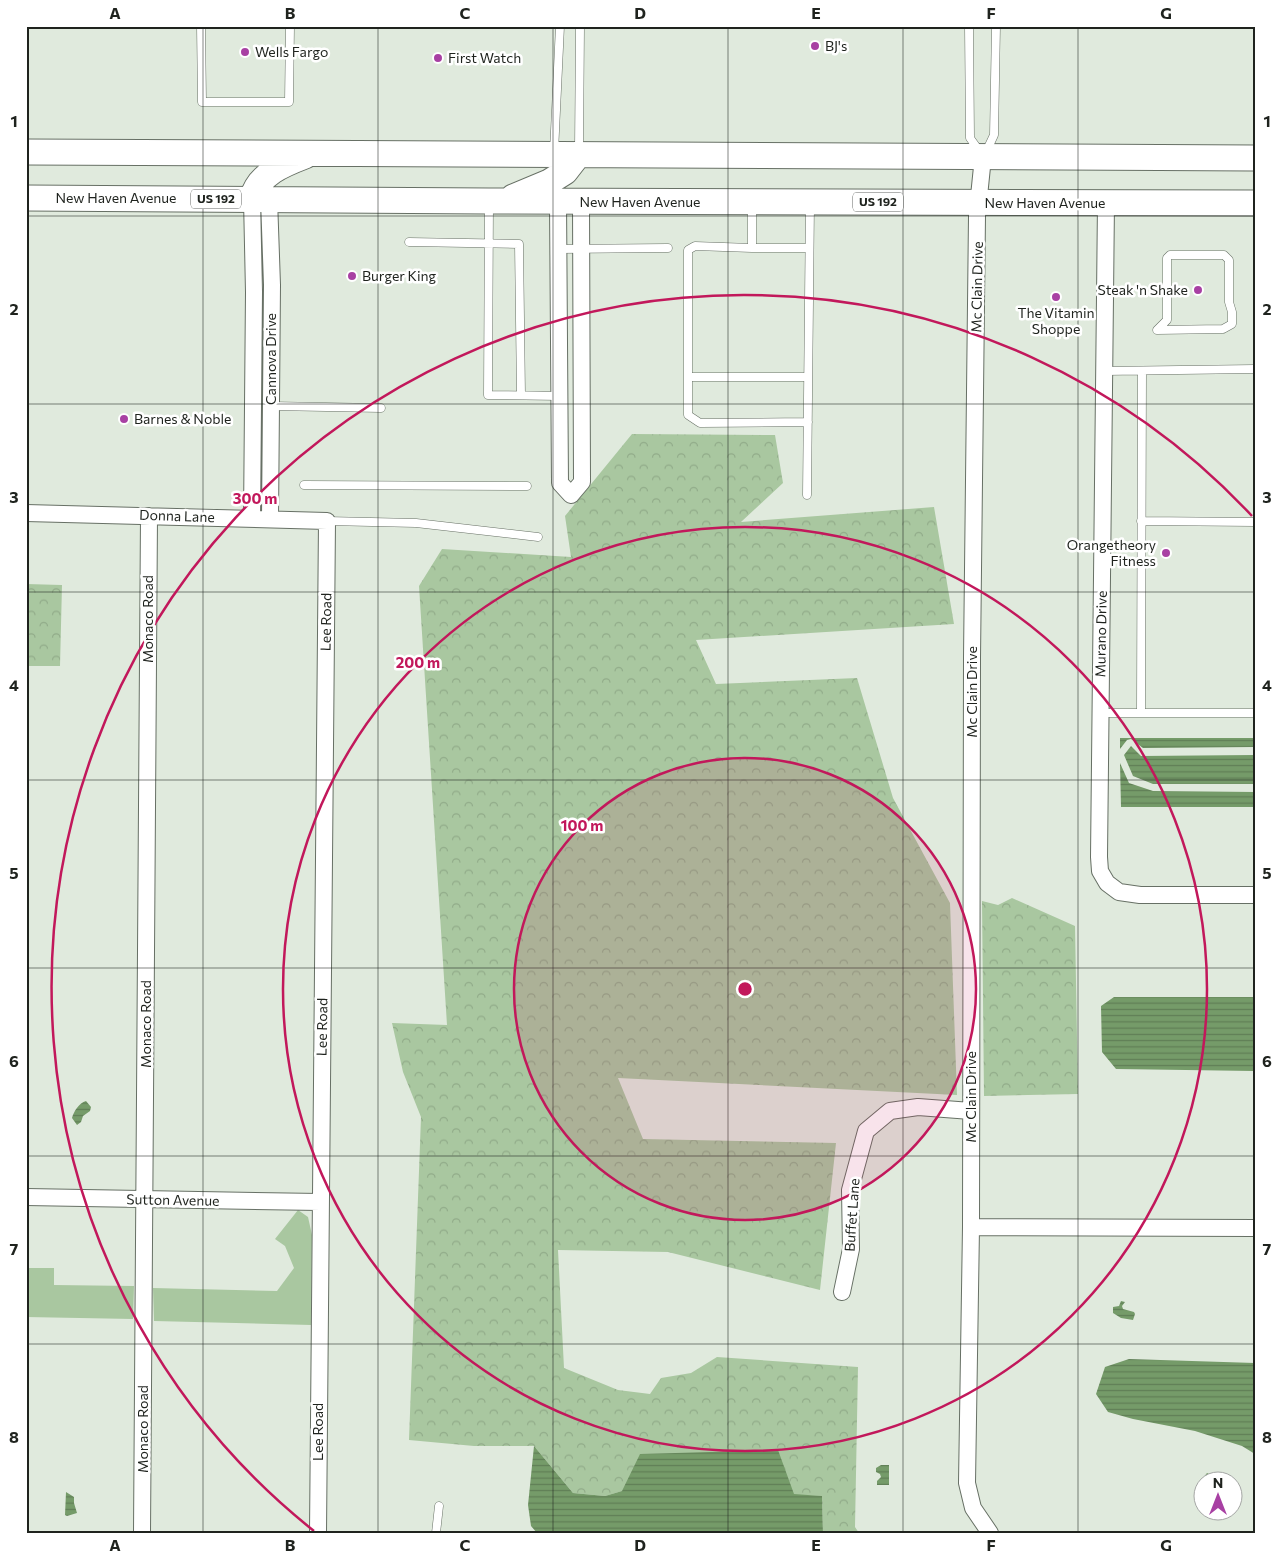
<svg xmlns="http://www.w3.org/2000/svg" width="1281" height="1559" viewBox="0 0 1281 1559" font-family="Commissioner,sans-serif">
	<defs>
		<pattern id="forest-crowns" width="20" height="18" patternUnits="userSpaceOnUse" patternTransform="scale(1.25)"><rect width="20" height="18" fill="#a9c7a0"/><path d="M2 6a3 3 0 1 1 6 0M12 15a3 3 0 1 1 6 0" fill="none" stroke="#91ab89"/></pattern>
		<pattern id="water-rules" width="6" height="5" patternUnits="userSpaceOnUse" patternTransform="scale(1.25)"><rect width="6" height="5" fill="#759b69"/><path d="M0 2.5h6" fill="none" stroke="#5f7e56"/></pattern>
	</defs>
	<rect width="100%" height="100%" fill="#e0eadd"/>
	<path fill="#a9c7a0" d="M 298,1210 L 308,1217 L 312,1235 L 311,1325 L 154,1321 L 153,1288 L 277,1291 L 294,1268 L 285,1246 L 275,1239 Z
		M 26,1268 L 54,1268 L 54,1285 L 134,1286 L 133,1319 L 26,1317 Z"/>
	<path fill="url(#forest-crowns)" d="M 632,434 L 775,435 L 783,483 L 741,522 L 934,507 L 954,624 L 696,640 L 716,684 L 857,678 L 893,798 L 950,903 L 957,1095 L 618,1078 L 643,1139 L 836,1143 L 820,1290 L 668,1252 L 558,1250 L 564,1368 L 618,1390 L 650,1394 L 661,1378 L 691,1373 L 717,1357 L 858,1367 L 855,1527 L 859,1533 L 823,1533 L 822,1496 L 622,1491 L 605,1496 L 573,1493 L 534,1446 L 474,1446 L 409,1440 L 421,1117 L 403,1072 L 392,1023 L 447,1025 L 419,586 L 442,549 L 571,557 L 565,516 Z
		M 26,584 L 62,585 L 60,666 L 26,666 Z
		M 1012,898 L 1075,926 L 1078,1094 L 984,1096 L 982,901 L 998,905 Z"/>
	<path fill="url(#water-rules)" d="M 1120,738 L 1255,738 L 1255,747 L 1143,748 L 1131,739 L 1127,740 L 1120,749 Z
		M 1131,746 L 1141,756 L 1255,755 L 1255,784 L 1153,784 L 1133,776 L 1124,755 Z
		M 1120,763 L 1129,783 L 1153,791 L 1255,792 L 1255,807 L 1121,807 Z
		M 1114,997 L 1255,997 L 1255,1071 L 1116,1069 L 1102,1052 L 1101,1006 Z
		M 86,1101 L 91,1107 L 90,1111 L 83,1116 L 81,1122 L 77,1125 L 72,1118 C 74,1111 79,1103 86,1101 Z
		M 1121,1301 L 1125,1302 L 1122,1306 L 1123,1309 L 1134,1312 L 1135,1314 L 1133,1320 L 1121,1318 L 1113,1313 L 1113,1307 L 1119,1306 Z
		M 1129,1359 L 1255,1363 L 1255,1454 L 1242,1446 L 1195,1431 L 1133,1419 L 1108,1412 L 1096,1394 L 1105,1367 Z
		M 534,1446 L 573,1493 L 605,1496 L 622,1491 L 640,1454 L 778,1450 L 794,1494 L 822,1496 L 823,1533 L 537,1533 L 531,1526 L 528,1505 Z
		M 889,1465 L 889,1485 L 877,1485 L 877,1481 L 881,1477 L 880,1474 L 876,1472 L 876,1468 L 881,1465 Z
		M 1207,1473 L 1225,1481 L 1206,1481 L 1203,1478 Z
		M 66,1492 L 74,1497 L 74,1503 L 77,1513 L 67,1516 L 65,1515 Z"/>
	<g fill="none" stroke-linecap="round" stroke-linejoin="round">
		<g stroke="#677065" stroke-width="9">
			<path id="lane" d="M 201,26 L 202,102 L 289,102 L 290,26
				M 969,26 L 970,138 L 980,152
				M 579,150 L 580,26
				M 554,152 L 560,26
				M 986,152 L 994,135 L 996,26
				M 489,203 L 488,395 L 560,396
				M 752,204 L 752,248 L 809,248
				M 409,242 L 519,244 L 521,395
				M 752,248 L 695,246 L 688,250 L 688,377 L 808,377
				M 558,249 L 668,248
				M 1170,255 L 1224,255 L 1229,260 L 1229,302 L 1232,312 L 1232,324 L 1223,329 L 1157,330 L 1167,320 L 1167,258 Z
				M 1104,371 L 1255,369
				M 688,377 L 688,415 L 700,423 L 808,422
				M 271,406 L 381,408
				M 304,485 L 527,486
				M 807,495 L 810,204
				M 327,521 L 416,523 L 538,537
				M 1141,521 L 1255,522
				M 1101,713 L 1255,713
				M 1141,713 L 1142,371
				M 436,1533 L 439,1506"/>
		</g>
		<g stroke="#677065" stroke-width="18">
			<path id="street" d="M 983,157 L 977,216 L 972,658 L 971,1227 L 967,1483 L 973,1508 L 990,1533
				M 269,199 L 272,285 L 270,519
				M 558,201 L 560,483 L 571,495 L 582,482 L 581,202
				M 1106,203 L 1099,857 L 1100,871 L 1107,883 L 1119,892 L 1140,895 L 1255,895
				M 26,513 L 327,521 L 318,1533
				M 252,519 L 254,292 L 252,199
				M 26,1197 L 320,1202
				M 971,1227 L 1255,1228
				M 842,1292 L 851,1249 L 850,1190 L 866,1131 L 890,1111 L 918,1107 L 971,1111
				M 142,1533 L 149,516"/>
		</g>
		<g stroke="#677065" stroke-width="27">
			<path id="primary" d="M 26,152 L 1255,158
				M 513,197 L 549,182 L 565,172 L 579,154
				M 26,198 L 489,201 L 1255,203
				M 252,199 C 258,174 284,164 305,156"/>
		</g>
		<use href="#lane" stroke="#fff" stroke-width="8"/>
		<use href="#street" stroke="#fff" stroke-width="16"/>
		<use href="#primary" stroke="#fff" stroke-width="25"/>
	</g>
	<path fill="none" stroke="#1f231e" stroke-width="1" stroke-opacity="0.55" d="M 203,26 L 203,1533M 378,26 L 378,1533M 553,26 L 553,1533M 728,26 L 728,1533M 903,26 L 903,1533M 1078,26 L 1078,1533M 26,216 L 1255,216M 26,404 L 1255,404M 26,592 L 1255,592M 26,780 L 1255,780M 26,968 L 1255,968M 26,1156 L 1255,1156M 26,1344 L 1255,1344"/>
	<circle cx="745" cy="989" r="231" fill="#c2185b" fill-opacity=".12"/>
	<g fill="none" stroke="#c2185b" stroke-width="2.5">
		<circle cx="745" cy="989" r="231"/>
		<circle cx="745" cy="989" r="462"/>
		<path d="M314 1531A693 693 0 1 1 1252 516"/>
	</g>
	<g fill="#a840a3" stroke="#fff" stroke-width="2">
		<circle cx="815" cy="46" r="5"/>
		<circle cx="245" cy="52" r="5"/>
		<circle cx="438" cy="58" r="5"/>
		<circle cx="352" cy="276" r="5"/>
		<circle cx="1198" cy="290" r="5"/>
		<circle cx="1056" cy="297" r="5"/>
		<circle cx="124" cy="419" r="5"/>
		<circle cx="1166" cy="553" r="5"/>
	</g>
	<g text-anchor="middle" stroke-width="5" stroke-linejoin="round" paint-order="stroke">
		<g fill="#fff" stroke="#626562" stroke-width="1">
			<rect x="191" y="189.5" width="50" height="19" rx="4"/>
			<rect x="853" y="192.5" width="50" height="19" rx="4"/>
		</g>
		<g font-size="12" font-weight="bold" fill="#1f231e">
			<text x="216" y="203">US 192</text>
			<text x="878" y="206">US 192</text>
		</g>
		<g font-size="14" fill="#1f231e" stroke="#fff" text-anchor="start">
			<text x="825" y="51">BJ's</text>
			<text x="255" y="57">Wells Fargo</text>
			<text x="448" y="63">First Watch</text>
			<text x="362" y="281">Burger King</text>
			<text x="1188" y="295" text-anchor="end">Steak 'n Shake</text>
			<text x="1056" y="318" text-anchor="middle">The Vitamin<tspan x="1056" dy="16">Shoppe</tspan></text>
			<text x="134" y="424">Barnes &amp; Noble</text>
			<text x="1156" y="550" text-anchor="end">Orangetheory<tspan x="1156" dy="16">Fitness</tspan></text>
		</g>
		<g font-size="14" fill="#1f231e" stroke="#fff">
			<text x="116" y="203">New Haven Avenue</text>
			<text x="640" y="207">New Haven Avenue</text>
			<text x="1045" y="208">New Haven Avenue</text>
			<text transform="translate(977 287) rotate(-89)" y="5">Mc Clain Drive</text>
			<text transform="translate(271 359) rotate(-90)" y="5">Cannova Drive</text>
			<text transform="translate(177 516) rotate(2)" y="5">Donna Lane</text>
			<text transform="translate(148 619) rotate(-90)" y="5">Monaco Road</text>
			<text transform="translate(326 622) rotate(-89)" y="5">Lee Road</text>
			<text transform="translate(1101 634) rotate(-89)" y="5">Murano Drive</text>
			<text transform="translate(972 692) rotate(-90)" y="5">Mc Clain Drive</text>
			<text transform="translate(146 1024) rotate(-90)" y="5">Monaco Road</text>
			<text transform="translate(322 1027) rotate(-89)" y="5">Lee Road</text>
			<text transform="translate(971 1097) rotate(-90)" y="5">Mc Clain Drive</text>
			<text transform="translate(173 1200) rotate(1)" y="5">Sutton Avenue</text>
			<text transform="translate(852 1215) rotate(-86)" y="5">Buffet Lane</text>
			<text transform="translate(143 1429) rotate(-90)" y="5">Monaco Road</text>
			<text transform="translate(318 1432) rotate(-90)" y="5">Lee Road</text>
		</g>
	</g>
	<circle cx="745" cy="989" r="8" fill="#c2185b" stroke="#fff" stroke-width="2.5"/>
	<g font-size="15" text-anchor="middle" font-weight="bold" fill="#c2185b" stroke="#fff" stroke-width="5" stroke-linejoin="round" paint-order="stroke">
		<text x="255" y="504">300 m</text>
		<text x="418" y="668">200 m</text>
		<text x="582" y="831">100 m</text>
	</g>
	<rect width="1281" height="1559" fill="none" stroke="#ffffff" stroke-width="55"/>
	<g transform="translate(1218 1496)"><circle r="24" fill="#ffffff" stroke="#a5a7a5"/>
	<path d="M0-4L9 19L0 12L-9 19Z" fill="#a840a3"/>
	<text y="-8" font-size="14" font-weight="bold" text-anchor="middle" fill="#1f231e">N</text>
	</g>
	<rect x="28" y="28" width="1226" height="1504" fill="none" stroke="#1f231e" stroke-width="2"/>
	<g font-size="16" text-anchor="middle" font-weight="bold" fill="#1f231e">
		<text x="115" y="19">A</text>
		<text x="290" y="19">B</text>
		<text x="465" y="19">C</text>
		<text x="640" y="19">D</text>
		<text x="816" y="19">E</text>
		<text x="991" y="19">F</text>
		<text x="1166" y="19">G</text>
		<text x="14" y="127">1</text>
		<text x="1267" y="127">1</text>
		<text x="14" y="315">2</text>
		<text x="1267" y="315">2</text>
		<text x="14" y="503">3</text>
		<text x="1267" y="503">3</text>
		<text x="14" y="691">4</text>
		<text x="1267" y="691">4</text>
		<text x="14" y="879">5</text>
		<text x="1267" y="879">5</text>
		<text x="14" y="1067">6</text>
		<text x="1267" y="1067">6</text>
		<text x="14" y="1255">7</text>
		<text x="1267" y="1255">7</text>
		<text x="14" y="1443">8</text>
		<text x="1267" y="1443">8</text>
		<text x="115" y="1551">A</text>
		<text x="290" y="1551">B</text>
		<text x="465" y="1551">C</text>
		<text x="640" y="1551">D</text>
		<text x="816" y="1551">E</text>
		<text x="991" y="1551">F</text>
		<text x="1166" y="1551">G</text>
	</g>
</svg>
